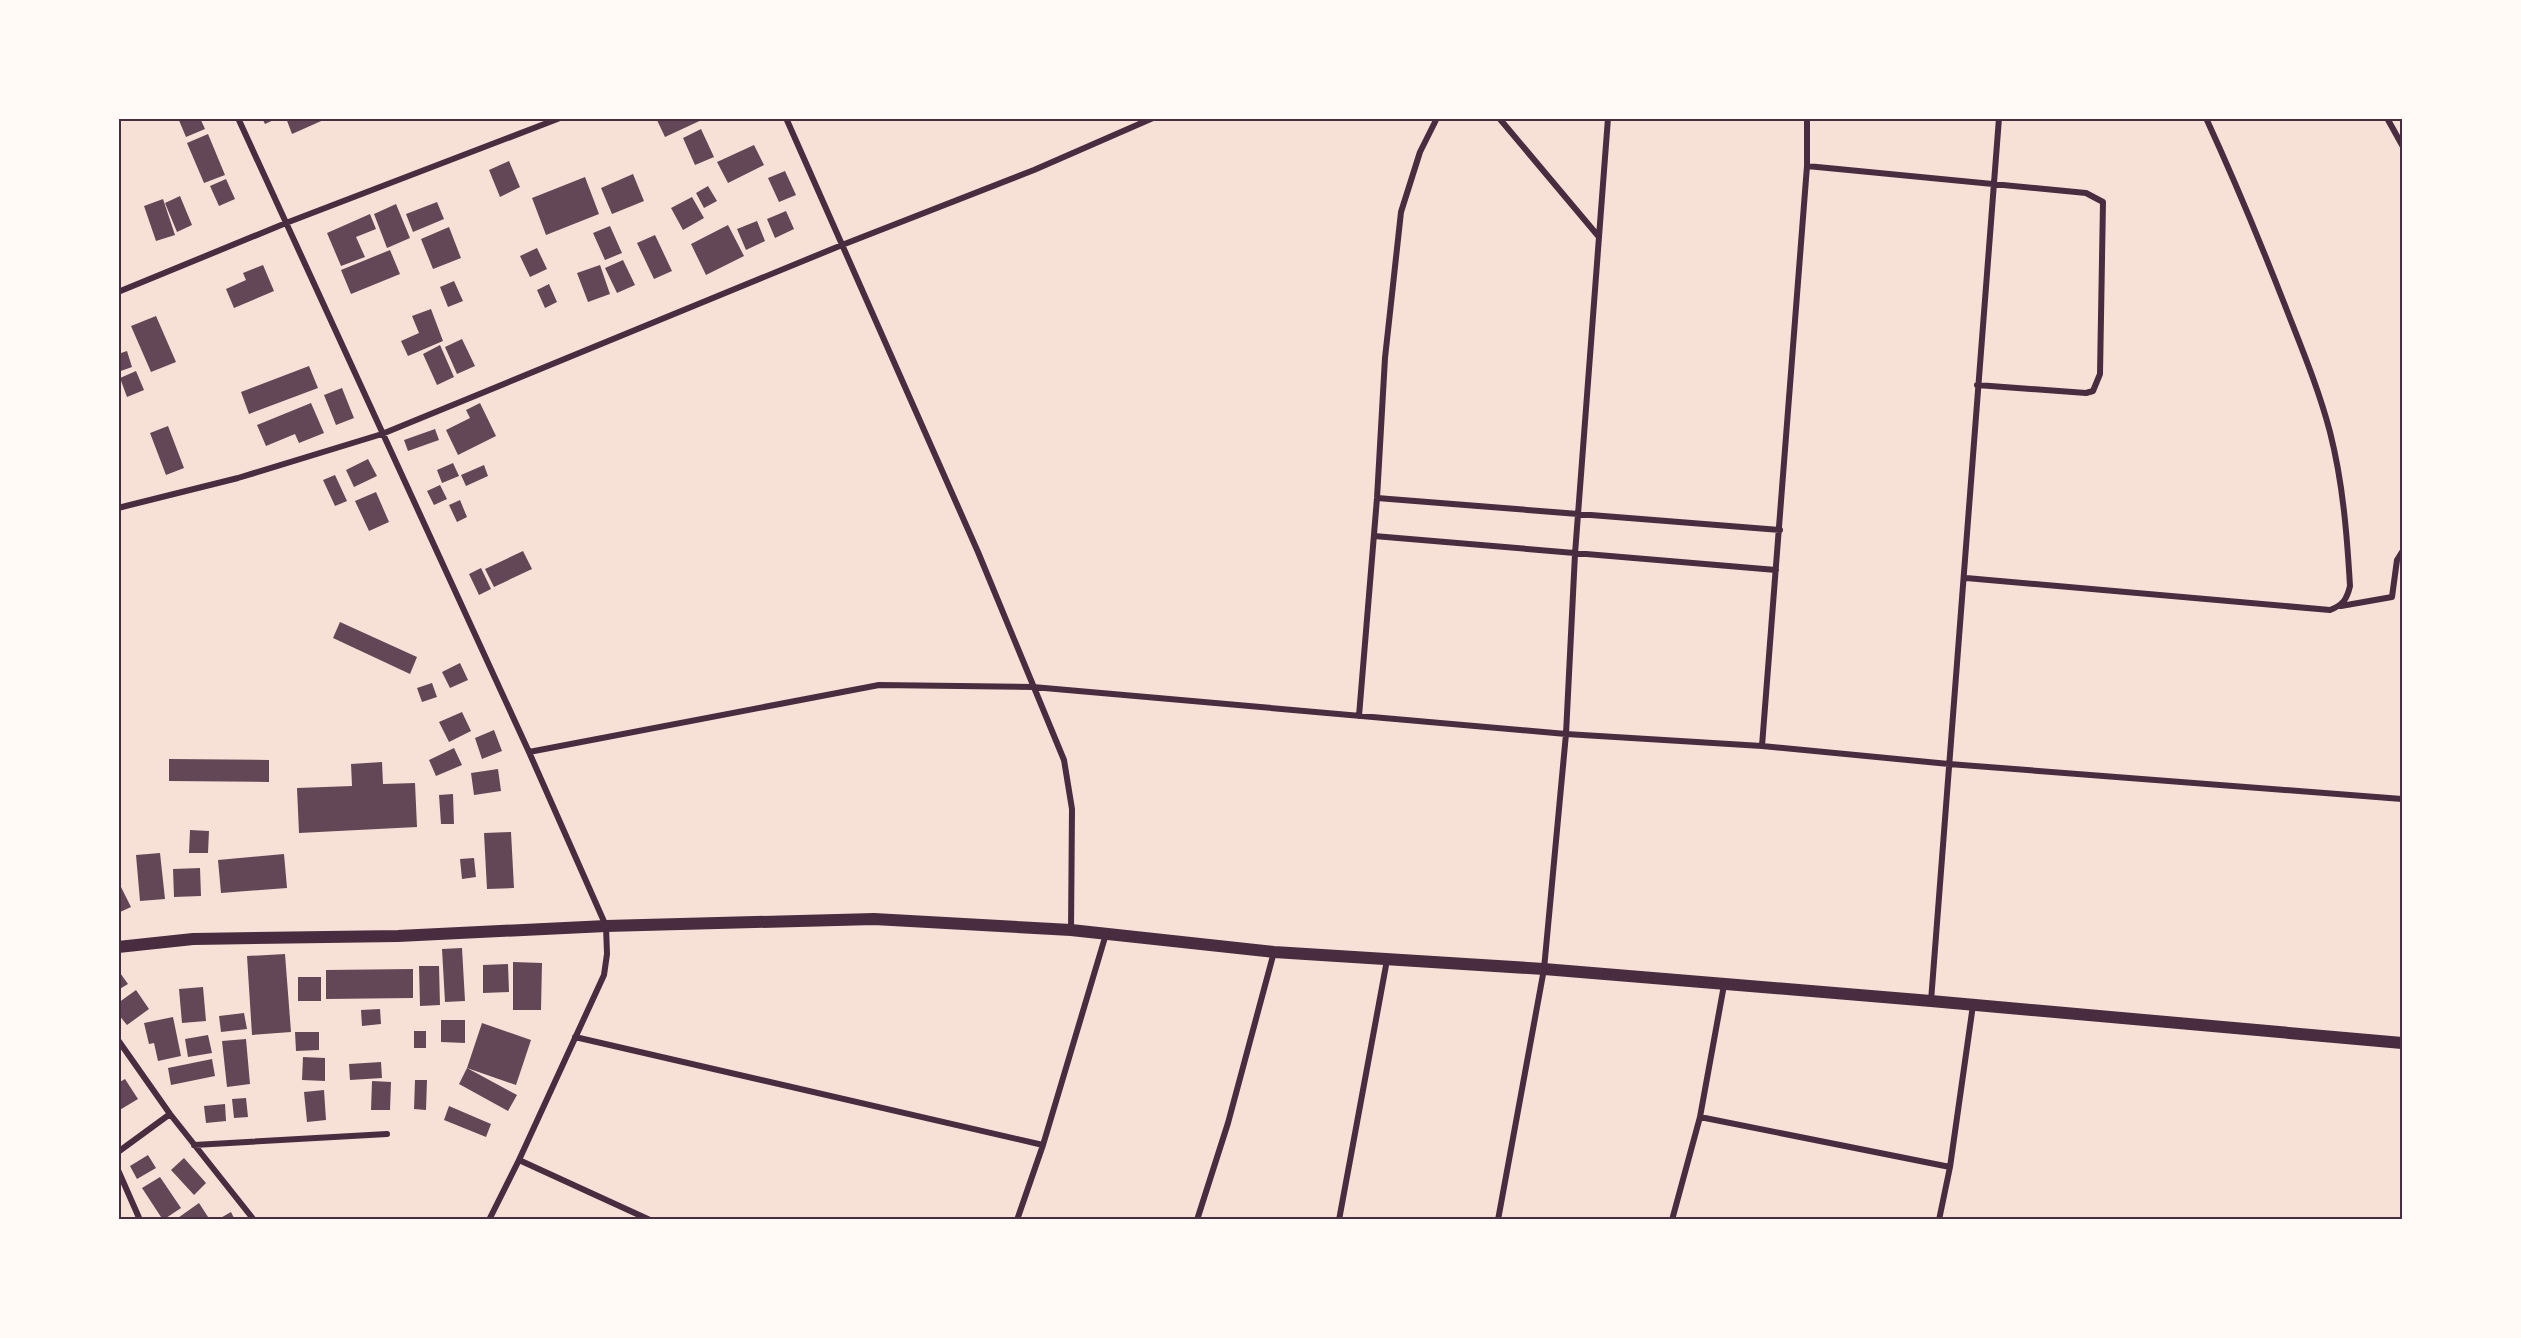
<svg xmlns="http://www.w3.org/2000/svg" width="2521" height="1338" viewBox="0 0 2521 1338" font-family="'Golos Text',sans-serif">
	<rect width="100%" height="100%" fill="#f7e1d7"/>
	<path fill="#644757" d="M 178,118 L 200,118 L 205,129 L 186,137 Z
		M 262,118 L 278,118 L 265,124 Z
		M 286,118 L 328,118 L 292,134 Z
		M 656,118 L 706,118 L 665,137 Z
		M 701,129 L 714,157 L 695,165 L 683,138 Z
		M 208,134 L 225,175 L 204,183 L 187,143 Z
		M 754,145 L 764,165 L 728,183 L 717,162 Z
		M 509,161 L 520,187 L 500,197 L 489,170 Z
		M 785,171 L 796,195 L 779,202 L 768,178 Z
		M 633,174 L 644,201 L 612,214 L 601,188 Z
		M 585,177 L 599,214 L 546,235 L 532,198 Z
		M 226,179 L 235,199 L 219,206 L 210,186 Z
		M 708,186 L 717,201 L 704,208 L 696,193 Z
		M 180,196 L 192,225 L 177,232 L 165,203 Z
		M 692,197 L 704,218 L 683,230 L 671,208 Z
		M 163,199 L 175,235 L 156,241 L 144,206 Z
		M 437,202 L 444,219 L 413,232 L 406,214 Z
		M 396,204 L 410,238 L 387,248 L 374,214 Z
		M 786,211 L 794,229 L 775,238 L 767,219 Z
		M 370,214 L 376,229 L 356,237 L 365,257 L 341,266 L 327,233 Z
		M 757,221 L 765,241 L 746,250 L 737,229 Z
		M 728,225 L 744,256 L 706,275 L 691,244 Z
		M 610,226 L 622,253 L 605,260 L 593,233 Z
		M 449,227 L 461,258 L 433,269 L 421,239 Z
		M 655,235 L 672,271 L 654,279 L 637,243 Z
		M 537,248 L 547,269 L 530,277 L 520,256 Z
		M 390,250 L 400,274 L 351,294 L 341,270 Z
		M 623,260 L 635,285 L 617,293 L 605,268 Z
		M 263,265 L 274,291 L 234,308 L 226,289 L 246,280 L 243,273 Z
		M 600,265 L 610,294 L 588,302 L 577,273 Z
		M 454,281 L 463,301 L 448,307 L 440,287 Z
		M 549,284 L 557,302 L 545,308 L 537,290 Z
		M 431,309 L 443,341 L 408,356 L 401,341 L 419,333 L 412,316 Z
		M 156,316 L 176,362 L 151,372 L 131,326 Z
		M 462,339 L 475,366 L 457,374 L 445,347 Z
		M 440,345 L 454,377 L 437,385 L 423,354 Z
		M 127,351 L 132,367 L 118,372 L 118,354 Z
		M 309,366 L 318,388 L 249,414 L 241,392 Z
		M 136,371 L 144,390 L 127,397 L 120,378 Z
		M 342,388 L 354,418 L 336,425 L 324,395 Z
		M 311,403 L 324,433 L 299,443 L 295,434 L 266,446 L 257,425 Z
		M 480,403 L 496,436 L 458,455 L 446,430 L 470,418 L 466,410 Z
		M 168,426 L 184,468 L 166,475 L 150,433 Z
		M 435,429 L 439,440 L 408,451 L 404,440 Z
		M 368,459 L 377,476 L 354,487 L 346,470 Z
		M 453,463 L 459,476 L 442,483 L 437,470 Z
		M 484,465 L 488,476 L 466,486 L 461,475 Z
		M 335,475 L 347,501 L 335,506 L 323,480 Z
		M 440,485 L 447,499 L 434,505 L 427,491 Z
		M 376,492 L 389,522 L 369,531 L 355,501 Z
		M 460,500 L 467,517 L 457,522 L 449,505 Z
		M 523,551 L 532,569 L 494,587 L 485,569 Z
		M 481,568 L 491,589 L 479,595 L 469,574 Z
		M 340,622 L 417,657 L 410,674 L 333,638 Z
		M 460,663 L 468,680 L 450,688 L 442,672 Z
		M 432,683 L 437,697 L 422,702 L 417,688 Z
		M 462,712 L 471,731 L 449,742 L 439,722 Z
		M 494,730 L 502,751 L 482,759 L 475,738 Z
		M 454,748 L 462,765 L 436,776 L 429,760 Z
		M 169,759 L 269,760 L 269,782 L 169,781 Z
		M 382,762 L 383,784 L 415,783 L 417,827 L 299,833 L 297,788 L 352,786 L 351,764 Z
		M 498,769 L 501,791 L 474,795 L 471,773 Z
		M 453,794 L 454,824 L 441,824 L 439,795 Z
		M 190,830 L 209,831 L 208,853 L 189,853 Z
		M 511,832 L 514,888 L 487,889 L 484,833 Z
		M 160,853 L 165,899 L 140,901 L 136,855 Z
		M 284,854 L 287,888 L 221,893 L 218,860 Z
		M 474,858 L 476,877 L 462,879 L 460,859 Z
		M 200,868 L 201,896 L 174,897 L 173,869 Z
		M 118,881 L 131,907 L 118,913 Z
		M 462,948 L 465,1001 L 445,1002 L 442,949 Z
		M 285,954 L 291,1032 L 252,1035 L 247,956 Z
		M 513,962 L 542,963 L 541,1010 L 513,1010 Z
		M 508,964 L 509,992 L 483,993 L 483,965 Z
		M 419,966 L 439,966 L 440,1005 L 420,1006 Z
		M 413,969 L 413,998 L 326,999 L 326,970 Z
		M 118,970 L 128,984 L 118,990 Z
		M 298,977 L 321,977 L 321,1001 L 298,1001 Z
		M 203,987 L 206,1021 L 182,1023 L 179,989 Z
		M 136,990 L 149,1009 L 127,1025 L 118,1014 L 118,1003 Z
		M 380,1009 L 381,1024 L 362,1026 L 361,1010 Z
		M 244,1013 L 247,1029 L 221,1032 L 219,1016 Z
		M 173,1017 L 181,1056 L 158,1061 L 154,1043 L 149,1044 L 144,1023 Z
		M 441,1020 L 465,1020 L 465,1043 L 441,1042 Z
		M 482,1023 L 531,1040 L 516,1085 L 467,1068 L 517,1095 L 508,1111 L 459,1084 L 467,1068 Z
		M 414,1031 L 426,1031 L 426,1048 L 414,1048 Z
		M 295,1032 L 319,1032 L 319,1050 L 296,1051 Z
		M 208,1035 L 212,1053 L 188,1057 L 185,1039 Z
		M 246,1039 L 250,1084 L 227,1087 L 222,1041 Z
		M 303,1057 L 325,1058 L 325,1081 L 302,1080 Z
		M 212,1059 L 215,1076 L 171,1085 L 168,1068 Z
		M 381,1062 L 382,1078 L 350,1080 L 349,1064 Z
		M 125,1079 L 138,1099 L 118,1111 L 118,1083 Z
		M 415,1080 L 427,1080 L 426,1110 L 414,1109 Z
		M 372,1081 L 391,1082 L 390,1110 L 371,1110 Z
		M 324,1090 L 326,1120 L 307,1122 L 304,1092 Z
		M 246,1098 L 248,1117 L 234,1118 L 232,1099 Z
		M 225,1104 L 226,1121 L 206,1123 L 204,1106 Z
		M 449,1106 L 491,1124 L 486,1137 L 444,1120 Z
		M 148,1155 L 156,1168 L 137,1179 L 130,1166 Z
		M 184,1158 L 206,1183 L 194,1195 L 171,1170 Z
		M 160,1177 L 181,1208 L 163,1220 L 142,1188 Z
		M 199,1203 L 210,1220 L 175,1220 Z
		M 231,1212 L 235,1220 L 217,1220 Z"/>
	<g fill="none" stroke-linecap="round" stroke-linejoin="round">
		<path stroke="#4a2c40" stroke-width="6" d="M 238,118 L 529,752 L 606,926 L 607,954 L 604,975 L 519,1160 L 489,1220
			M 786,118 L 978,552 L 1064,760 L 1072,809 L 1071,930
			M 1499,118 L 1599,237
			M 2387,118 L 2402,145
			M 1807,166 L 2086,193 L 2103,202 L 2100,374 L 2093,391 L 2086,393 L 1977,385
			M 118,292 L 286,223 L 560,118
			M 1377,498 L 1780,530
			M 118,508 L 238,478 L 382,434 L 842,245 L 1034,170 L 1153,118
			M 1374,536 L 1776,570
			M 1966,578 L 2330,610 C 2343,605 2347,599 2350,586 C 2347,535 2343,483 2330,432 C 2319,390 2302,349 2286,308 C 2261,244 2235,181 2206,118
			M 2341,606 L 2392,597 L 2397,560 L 2402,552
			M 1359,716 L 1377,498 L 1385,358 L 1401,212 L 1420,152 L 1437,118
			M 1762,746 L 1807,166 L 1807,118
			M 529,752 L 879,685 L 1033,687 L 1566,734 L 1762,746 L 1949,764 L 2402,799
			M 1931,1001 L 1999,118
			M 575,1037 L 1043,1145
			M 118,1040 L 170,1114 L 254,1220
			M 1700,1117 L 1950,1167
			M 194,1145 L 387,1134
			M 118,1152 L 170,1114
			M 519,1160 L 650,1220
			M 118,1170 L 140,1220
			M 1017,1220 L 1043,1145 L 1106,934
			M 1197,1220 L 1228,1123 L 1274,952
			M 1339,1220 L 1387,960
			M 1498,1220 L 1544,969 L 1566,734 L 1575,554 L 1608,118
			M 1672,1220 L 1700,1117 L 1724,985
			M 1939,1220 L 1950,1167 L 1973,1005"/>
		<path stroke="#4a2c40" stroke-width="12" d="M 118,947 L 193,939 L 398,936 L 606,926 L 874,919 L 1071,930 L 1274,952 L 1544,969 L 1931,1001 L 2402,1043"/>
	</g>
	<rect width="2521" height="1338" fill="none" stroke="#fffaf5" stroke-width="240"/>
	<rect x="120" y="120" width="2281" height="1098" fill="none" stroke="#4a2c40" stroke-width="2"/>
</svg>
